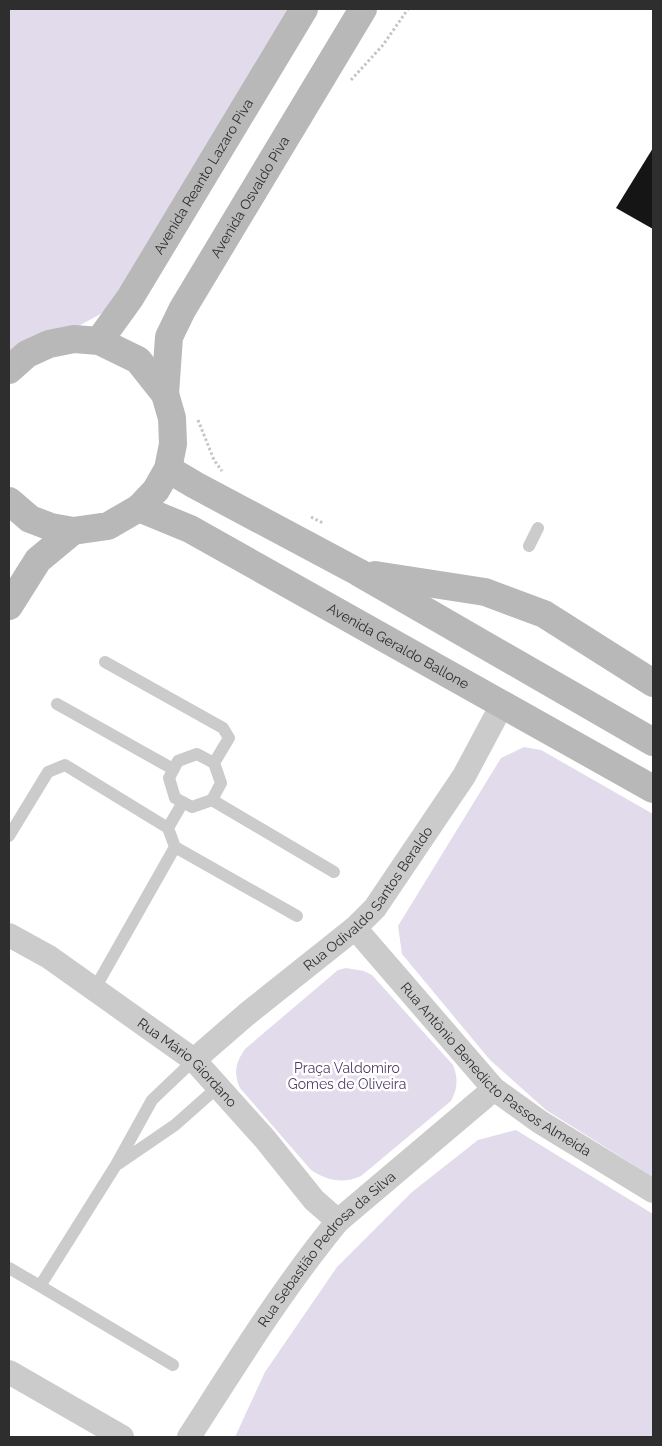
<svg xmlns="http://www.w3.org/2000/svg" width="662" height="1446" viewBox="0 0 662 1446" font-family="Raleway,sans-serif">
	<rect width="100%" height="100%" fill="#fff"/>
	<path fill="#e1dbeb" d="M 9,9 L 304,9 L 130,298 L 27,354 L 9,380 Z
		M 524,747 L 541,750 L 653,814 L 653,1177 L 546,1110 L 490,1060 L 402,954 L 398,926 L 501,758 Z
		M 346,968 L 364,971 L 372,975 L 453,1065 C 458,1078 458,1088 451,1101 L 361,1176 C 343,1184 328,1181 311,1170 L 240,1088 C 233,1073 236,1062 245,1049 L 338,970 Z
		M 516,1130 L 653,1214 L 653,1437 L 235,1437 L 265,1372 L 337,1267 L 412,1192 L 478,1140 Z"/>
	<path fill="#151515" d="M 653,148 L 653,229 L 616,208 Z"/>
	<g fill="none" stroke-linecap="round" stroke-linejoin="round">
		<path stroke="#c5c5c5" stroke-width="3" stroke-dasharray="2.5 2.5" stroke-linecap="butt" d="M 351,80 L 383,45 L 408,9
			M 198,420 L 214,460 L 222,471
			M 311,517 L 323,523"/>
		<path stroke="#cbcbcb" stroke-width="12" d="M 529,546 L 538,528
			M 105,662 L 223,728 L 229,738 L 214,763 L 221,783 L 212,800 L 192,807 L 175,798 L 169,778 L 178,761 L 197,754 L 214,763
			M 57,704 L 173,769
			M 212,800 L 334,872
			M 168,828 L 183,802
			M 9,836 L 48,772 L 65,765 L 168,828 L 175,847 L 94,990
			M 175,847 L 297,916
			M 118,1164 L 175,1125 L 219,1086
			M 9,1268 L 40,1286 L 116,1165 L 152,1100 L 194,1060
			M 40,1286 L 173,1365"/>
		<g stroke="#cbcbcb" stroke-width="24">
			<path id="s1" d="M 355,928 L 494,1089 L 540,1122 L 653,1191"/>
			<path id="s2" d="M 9,935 L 49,957 L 194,1060 L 265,1139 L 314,1200 L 338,1221"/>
			<path id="s3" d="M 194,1060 L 247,1014 L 355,928 L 375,908 L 464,776 L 503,703"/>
			<path d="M 9,1372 L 122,1437"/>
			<path id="s4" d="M 189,1437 C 236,1364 282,1289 338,1221 L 494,1089"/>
		</g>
		<g stroke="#b8b8b8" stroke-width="28">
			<path id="s5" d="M 99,341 L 130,298 L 304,9"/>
			<path d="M 9,370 L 27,354 L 49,344 L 74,339 L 99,341 L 138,360 L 165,394 L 172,418 L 173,444 L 168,469 L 156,490 L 139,508 L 108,526 L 73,531 L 51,527 L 30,519 L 9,501"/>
			<path id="s6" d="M 165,394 L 169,337 L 182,310 L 363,9"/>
			<path d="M 168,469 L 195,485 L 358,572 L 653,742"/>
			<path id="s7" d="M 139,508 L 190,529 L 653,789"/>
			<path d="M 375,575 L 485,592 L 544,614 L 653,683"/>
			<path d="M 9,606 L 38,560 L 73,531"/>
		</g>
	</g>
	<g text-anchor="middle" stroke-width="5" stroke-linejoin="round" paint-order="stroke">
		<g font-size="14" fill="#2e2e2e" stroke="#fff">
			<text dy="5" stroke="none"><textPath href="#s5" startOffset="195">Avenida Reanto Lazaro Piva</textPath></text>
			<text dy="5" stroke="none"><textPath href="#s6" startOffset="219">Avenida Osvaldo Piva</textPath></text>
			<text dy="5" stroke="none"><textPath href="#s7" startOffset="294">Avenida Geraldo Ballone</textPath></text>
			<text dy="5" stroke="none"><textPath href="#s3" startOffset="239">Rua Odivaldo Santos Beraldo</textPath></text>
			<text dy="5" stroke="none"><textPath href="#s2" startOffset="220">Rua Mário Giordano</textPath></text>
			<text dy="5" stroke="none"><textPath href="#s1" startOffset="201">Rua Antônio Benedicto Passos Almeida</textPath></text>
			<text dy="5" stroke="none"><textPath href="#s4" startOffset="234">Rua Sebastião Pedrosa da Silva</textPath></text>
		</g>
		<g font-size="14" fill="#513c68" stroke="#fff">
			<text x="347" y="1073">Praça Valdomiro<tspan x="347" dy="16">Gomes de Oliveira</tspan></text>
		</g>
	</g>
	<rect width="662" height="1446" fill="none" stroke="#2e2e2e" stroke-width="20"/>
</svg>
